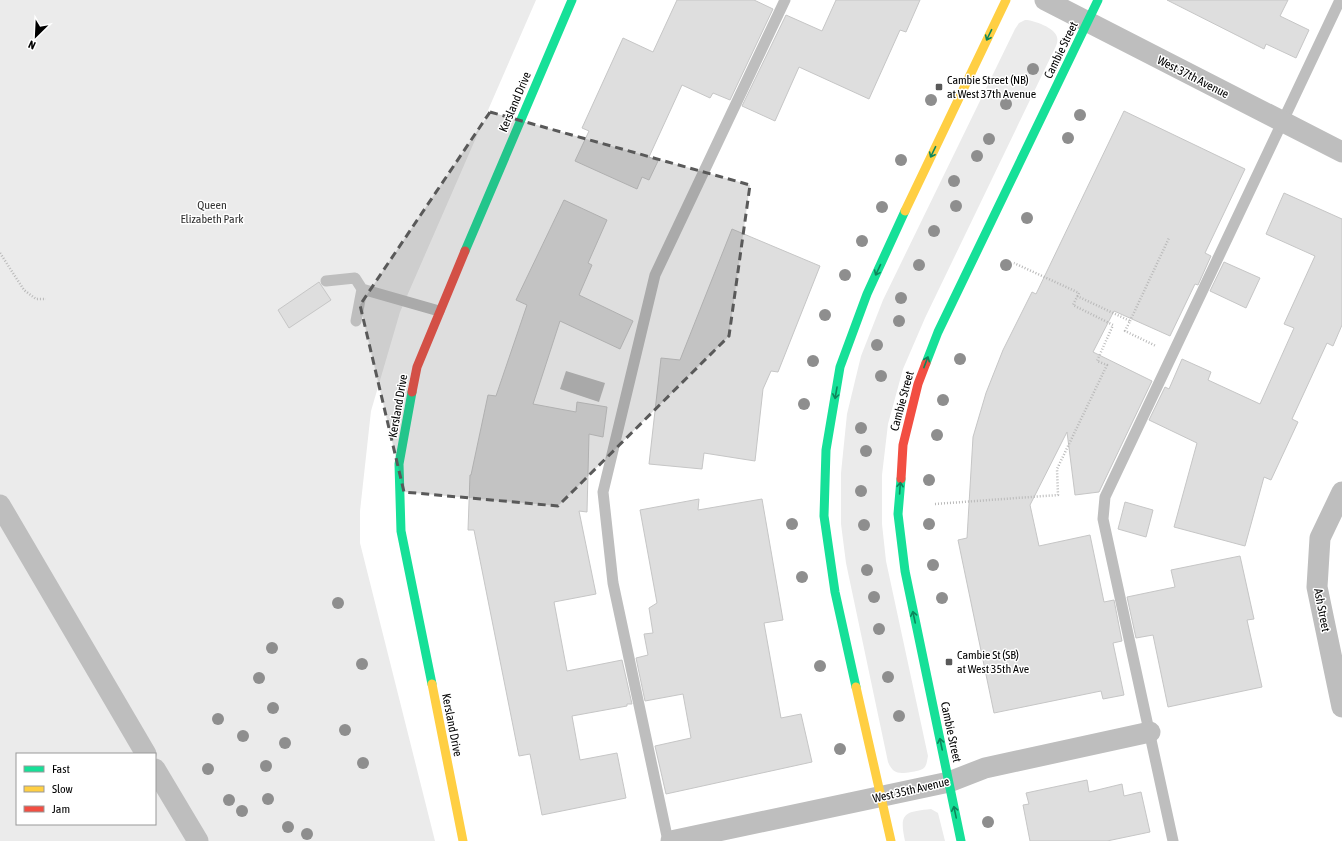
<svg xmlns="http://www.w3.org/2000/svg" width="1342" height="841" viewBox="0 0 1342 841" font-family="'Asap Condensed',sans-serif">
	<rect width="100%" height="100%" fill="#fff"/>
	<path fill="#ebebeb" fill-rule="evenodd" d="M 0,0 L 536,0 L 400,312 L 371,411 L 360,511 L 360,543 L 435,841 L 0,841 ZM 17,754 L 155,754 L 155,824 L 17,824 Z
		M 1025,20 C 1034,20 1055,28 1057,37 C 1058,41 1057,43 1056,46 L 925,318 L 903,369 L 888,424 L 882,475 L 882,524 L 886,561 L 928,756 C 927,760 927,765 924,768 C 920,771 916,771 911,772 C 899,774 893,774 888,762 L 846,563 L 841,524 L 841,473 L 847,414 L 861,356 L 883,300 L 1015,29 L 1019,23 Z
		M 931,809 L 938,813 L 945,841 L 905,841 C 899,813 904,812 931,809 Z"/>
	<path fill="#bdbdbd" d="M 566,371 L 605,383 L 599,402 L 560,389 Z"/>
	<path fill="#dedede" stroke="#c6c6c6" d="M 677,0 L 754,0 L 773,9 L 730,100 L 713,93 L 710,98 L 682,85 L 649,157 L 658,161 L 649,180 L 642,177 L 637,189 L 575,161 L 589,131 L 582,128 L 623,38 L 653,52 Z
		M 836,0 L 920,0 L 906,32 L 900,30 L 869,99 L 799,67 L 775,121 L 742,106 L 786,15 L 822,31 Z
		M 1167,0 L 1288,0 L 1280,16 L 1309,30 L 1296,58 L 1266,44 L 1264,49 Z
		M 1124,111 L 1245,169 L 1205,253 L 1211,256 L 1198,285 L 1195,284 L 1170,336 L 1114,311 L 1093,352 L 1152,381 L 1099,492 L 1075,495 L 1067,432 L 1030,505 L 1039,546 L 1090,535 L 1104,602 L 1114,600 L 1122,641 L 1113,643 L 1124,695 L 1103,699 L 1101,691 L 994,713 L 958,540 L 967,538 L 973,437 L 986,393 L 1003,350 L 1032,292 L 1036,294 Z
		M 1284,193 L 1342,219 L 1342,325 L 1333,346 L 1327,343 L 1292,419 L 1298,422 L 1271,480 L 1264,477 L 1245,546 L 1174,527 L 1197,443 L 1149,420 L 1165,387 L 1169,389 L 1182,359 L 1211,372 L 1208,380 L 1260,404 L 1294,328 L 1284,324 L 1315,256 L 1266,234 Z
		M 564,200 L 607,220 L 588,263 L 592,265 L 579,295 L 633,321 L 620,349 L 560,321 L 533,404 L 576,412 L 577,402 L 607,407 L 603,437 L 589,434 L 587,512 L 579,511 L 596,594 L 554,602 L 567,671 L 622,660 L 632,704 L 627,704 L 627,706 L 572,716 L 580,760 L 617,753 L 626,798 L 542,815 L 530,754 L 519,756 L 474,530 L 468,530 L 470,475 L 471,475 L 488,395 L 496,396 L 527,305 L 516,300 Z
		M 732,229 L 820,266 L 778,372 L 771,371 L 763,389 L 755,461 L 704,453 L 702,469 L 649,464 L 661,358 L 680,360 Z
		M 1224,262 L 1260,278 L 1246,308 L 1210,291 Z
		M 319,282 L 331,300 L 289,328 L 278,310 Z
		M 699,499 L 698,510 L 762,499 L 783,620 L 764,623 L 781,718 L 801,714 L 812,762 L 666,794 L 655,746 L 691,738 L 683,694 L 645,701 L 636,658 L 648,655 L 644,634 L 653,633 L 649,608 L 657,603 L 640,510 Z
		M 1125,502 L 1153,510 L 1146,537 L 1118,529 Z
		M 1240,556 L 1254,619 L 1247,620 L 1262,687 L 1168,707 L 1153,635 L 1136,638 L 1127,597 L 1175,587 L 1171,570 Z
		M 1087,780 L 1089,792 L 1122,784 L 1124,796 L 1141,792 L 1150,832 L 1107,841 L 1030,841 L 1023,805 L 1029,804 L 1026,793 Z"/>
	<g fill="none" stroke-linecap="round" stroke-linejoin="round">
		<path stroke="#b9b9b9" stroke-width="2.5" stroke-dasharray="1 2" stroke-linecap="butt" d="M 0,253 L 24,290 L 36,299 L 46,299
			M 1077,296 L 1130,321 L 1125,331 L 1156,346
			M 1130,321 L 1169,238
			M 935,504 L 1058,495 L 1057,469 L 1107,365 L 1097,361 L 1113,325 L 1073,305 L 1079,293 L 1014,263"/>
		<path stroke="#bebebe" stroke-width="11" d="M 326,281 L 355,278 L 362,289 L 356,321
			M 362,289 L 439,311
			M 668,841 L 613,583 L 603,492 L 655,275 L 785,0
			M 1173,841 L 1103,519 L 1105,497 L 1340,0"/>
		<path stroke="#bebebe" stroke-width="21" d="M 1045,0 L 1342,152
			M 1342,492 L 1320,538 L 1317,587 L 1342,707
			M 0,505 L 146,754
			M 155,769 L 198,841
			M 671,841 L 949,782 L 985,768 L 1150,732"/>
		<path stroke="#16e098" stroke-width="9" d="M 465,251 L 572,0
			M 926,363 L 938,332 L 1098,0
			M 412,392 L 399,464 L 401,531 L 432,684
			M 901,479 L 898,514 L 905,571 L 961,841
			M 856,687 L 835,592 L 824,516 L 826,450 L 840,367 L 867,294 L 905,211"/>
		<path stroke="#ffcf43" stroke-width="9" d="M 905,211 L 1006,0
			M 432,684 L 463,841
			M 856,687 L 891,841"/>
		<path stroke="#f24e42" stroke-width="9" d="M 412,392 L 417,367 L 465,251
			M 901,479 L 903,445 L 918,384 L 926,363"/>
	</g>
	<g fill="#8e8e8e">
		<circle cx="1033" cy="69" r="6"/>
		<circle cx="931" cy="100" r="6"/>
		<circle cx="1006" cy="104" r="6"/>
		<circle cx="1080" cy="115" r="6"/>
		<circle cx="1068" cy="138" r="6"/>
		<circle cx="989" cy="139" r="6"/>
		<circle cx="977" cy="156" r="6"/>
		<circle cx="901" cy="160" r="6"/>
		<circle cx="954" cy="181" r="6"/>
		<circle cx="956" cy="206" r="6"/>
		<circle cx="882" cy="207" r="6"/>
		<circle cx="1027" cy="218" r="6"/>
		<circle cx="934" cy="231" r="6"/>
		<circle cx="862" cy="241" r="6"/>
		<circle cx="919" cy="265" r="6"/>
		<circle cx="1006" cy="265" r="6"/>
		<circle cx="845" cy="275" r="6"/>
		<circle cx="901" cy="298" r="6"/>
		<circle cx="825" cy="315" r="6"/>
		<circle cx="899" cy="321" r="6"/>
		<circle cx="877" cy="345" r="6"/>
		<circle cx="960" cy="359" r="6"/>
		<circle cx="813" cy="361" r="6"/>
		<circle cx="881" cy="376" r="6"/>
		<circle cx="943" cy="400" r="6"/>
		<circle cx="804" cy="404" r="6"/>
		<circle cx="861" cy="428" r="6"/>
		<circle cx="937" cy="435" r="6"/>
		<circle cx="866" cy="451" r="6"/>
		<circle cx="929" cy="480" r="6"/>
		<circle cx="861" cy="491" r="6"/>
		<circle cx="792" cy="524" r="6"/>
		<circle cx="929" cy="524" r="6"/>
		<circle cx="864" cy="525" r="6"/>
		<circle cx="933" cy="565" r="6"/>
		<circle cx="867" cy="570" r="6"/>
		<circle cx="802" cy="577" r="6"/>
		<circle cx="874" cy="597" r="6"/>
		<circle cx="942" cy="598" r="6"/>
		<circle cx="338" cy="603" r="6"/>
		<circle cx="879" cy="629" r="6"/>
		<circle cx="272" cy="648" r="6"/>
		<circle cx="362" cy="664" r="6"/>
		<circle cx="820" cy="666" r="6"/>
		<circle cx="888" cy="677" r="6"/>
		<circle cx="259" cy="678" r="6"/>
		<circle cx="273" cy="708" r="6"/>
		<circle cx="899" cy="716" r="6"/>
		<circle cx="218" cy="719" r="6"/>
		<circle cx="345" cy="730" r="6"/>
		<circle cx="243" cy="736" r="6"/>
		<circle cx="285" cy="743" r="6"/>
		<circle cx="840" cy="749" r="6"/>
		<circle cx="363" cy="763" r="6"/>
		<circle cx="266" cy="766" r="6"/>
		<circle cx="208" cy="769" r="6"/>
		<circle cx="268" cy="799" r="6"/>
		<circle cx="229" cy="800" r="6"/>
		<circle cx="242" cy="811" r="6"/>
		<circle cx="988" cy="822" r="6"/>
		<circle cx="288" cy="827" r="6"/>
		<circle cx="307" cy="834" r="6"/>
	</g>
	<defs><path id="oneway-shaft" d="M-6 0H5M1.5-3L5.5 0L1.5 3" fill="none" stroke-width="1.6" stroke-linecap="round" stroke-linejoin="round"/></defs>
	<g stroke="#0d865b">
		<use href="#oneway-shaft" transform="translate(989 35) rotate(116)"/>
		<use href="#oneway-shaft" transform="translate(933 152) rotate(116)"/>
		<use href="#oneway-shaft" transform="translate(878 270) rotate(115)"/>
		<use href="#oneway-shaft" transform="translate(926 362) rotate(-69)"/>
		<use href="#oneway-shaft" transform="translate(836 393) rotate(100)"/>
		<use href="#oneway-shaft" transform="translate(900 488) rotate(-86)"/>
		<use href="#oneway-shaft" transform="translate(914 617) rotate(-102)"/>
		<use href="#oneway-shaft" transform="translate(941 744) rotate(-102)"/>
		<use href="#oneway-shaft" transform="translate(955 812) rotate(-102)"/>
	</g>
	<path fill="#595959" fill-opacity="0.2" stroke="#595959" stroke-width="3" stroke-dasharray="8 5" stroke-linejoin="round" d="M 490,112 L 750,185 L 729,336 L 558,506 L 404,492 L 360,305 Z"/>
	<g fill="#595959" stroke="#fff" stroke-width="1.5">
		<rect x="935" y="83" width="8" height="8" rx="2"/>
		<rect x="945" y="658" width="8" height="8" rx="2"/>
	</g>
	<g text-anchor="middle" stroke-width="3" stroke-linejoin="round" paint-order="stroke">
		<g font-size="12" fill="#000" stroke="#fff">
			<text transform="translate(1061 50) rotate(-64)" y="4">Cambie Street</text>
			<text transform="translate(1193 77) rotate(27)" y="4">West 37th Avenue</text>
			<text transform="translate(515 102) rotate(-67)" y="4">Kersland Drive</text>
			<text transform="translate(902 401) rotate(-75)" y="4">Cambie Street</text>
			<text transform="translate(398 406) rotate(-80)" y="4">Kersland Drive</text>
			<text transform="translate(1322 610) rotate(79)" y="4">Ash Street</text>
			<text transform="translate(452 725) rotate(79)" y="4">Kersland Drive</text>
			<text transform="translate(951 732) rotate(78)" y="4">Cambie Street</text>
			<text transform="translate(911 790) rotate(-13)" y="4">West 35th Avenue</text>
		</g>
		<g font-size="12" fill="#000" stroke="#fff" text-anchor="start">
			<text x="947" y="84">Cambie Street (NB)<tspan x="947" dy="14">at West 37th Avenue</tspan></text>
			<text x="957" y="659">Cambie St (SB)<tspan x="957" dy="14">at West 35th Ave</tspan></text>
		</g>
		<g font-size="12" fill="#313131" stroke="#fff">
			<text x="212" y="209">Queen<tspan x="212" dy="14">Elizabeth Park</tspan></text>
		</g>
	</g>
	<rect x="16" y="753" width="140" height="72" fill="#ffffff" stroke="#999999"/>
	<rect x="24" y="766" width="20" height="6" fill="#16e098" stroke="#999999"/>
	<text x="52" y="773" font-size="12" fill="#000000">Fast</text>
	<rect x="24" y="786" width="20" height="6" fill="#ffcf43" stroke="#999999"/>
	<text x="52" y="793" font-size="12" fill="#000000">Slow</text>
	<rect x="24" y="806" width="20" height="6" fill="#f24e42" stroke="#999999"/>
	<text x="52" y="813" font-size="12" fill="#000000">Jam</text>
	<g transform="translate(36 36) rotate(204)" stroke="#ffffff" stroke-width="3" paint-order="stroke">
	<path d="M0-3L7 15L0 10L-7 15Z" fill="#000000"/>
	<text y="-6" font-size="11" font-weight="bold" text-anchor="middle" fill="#000000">N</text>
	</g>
</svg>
